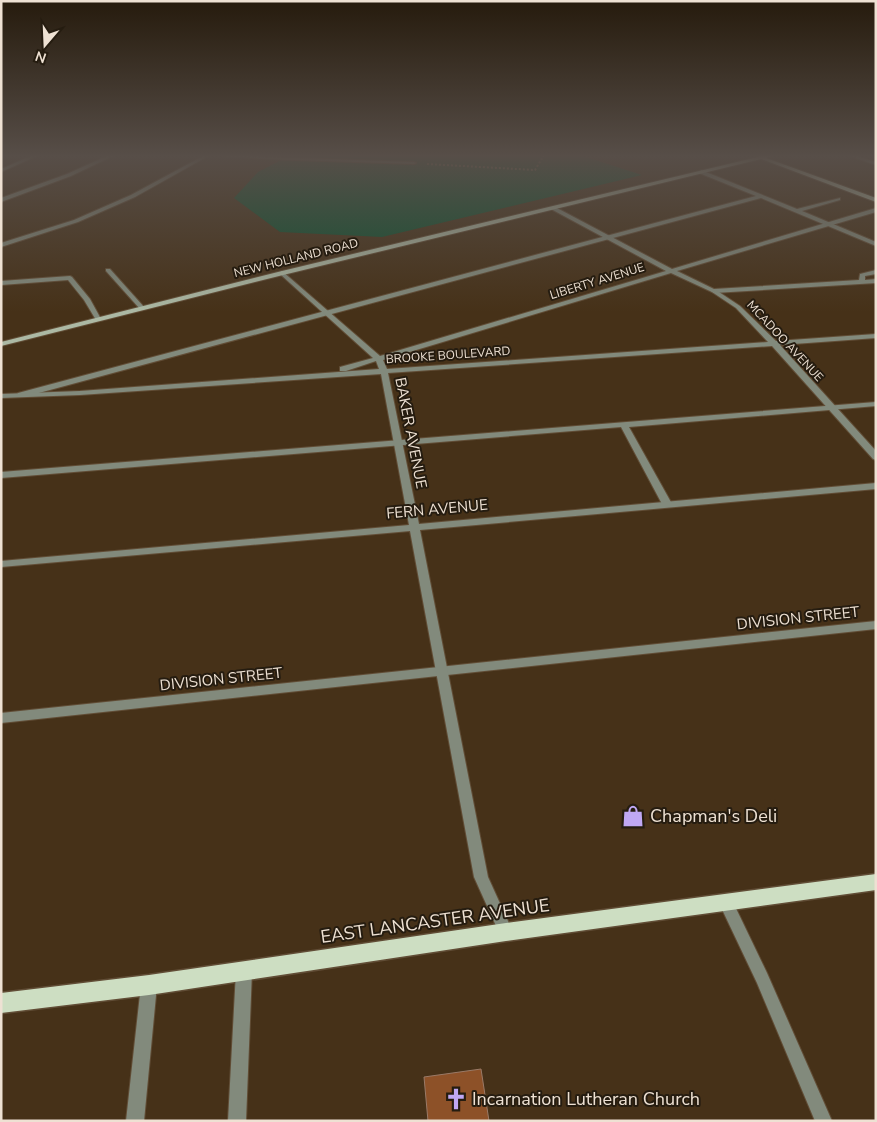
<svg xmlns="http://www.w3.org/2000/svg" width="877" height="1122" viewBox="0 0 877 1122" font-family="'Nunito Sans',sans-serif">
	<rect width="100%" height="100%" fill="#463118"/>
	<path fill="#0a5130" d="M 291,155 L 580,155 L 642,175 L 382,237 L 280,232 L 234,198 L 258,172 Z"/>
	<path fill="#8d5128" stroke="#9a7a67" d="M 481,1069 L 489,1121 L 428,1121 L 424,1077 Z"/>
	<g fill="none" stroke-linecap="round" stroke-linejoin="round">
		<g stroke="#614d36" stroke-width="2">
			<path id="lane" d="M 109,155 L 115,155 L 71,176 L 1,202 L 1,198 L 67,174 Z
				M 847,155 L 853,155 L 876,162 L 876,165 Z
				M 269,157 L 414,162 L 416,163 L 414,164 L 267,159 Z
				M 701,170 L 797,209 L 840,198 L 840,200 L 802,211 L 876,242 L 876,246 L 761,198 L 24,397 L 18,397 L 17,395 L 18,393 L 756,196 L 699,173 Z
				M 106,269 L 110,269 L 144,307 L 144,309 L 140,309 L 106,271 Z
				M 876,270 L 876,274 L 865,276 L 865,280 L 876,279 L 876,283 L 714,293 L 711,291 L 714,289 L 859,280 L 860,274 Z
				M 70,276 L 72,277 L 90,299 L 101,319 L 100,320 L 96,320 L 84,300 L 68,280 L 1,285 L 1,281 Z
				M 876,402 L 876,406 L 629,427 L 672,504 L 667,507 L 662,504 L 621,427 L 1,478 L 1,472 Z
				M 876,621 L 876,629 L 1,723 L 1,713 Z
				M 726,896 L 731,898 L 767,973 L 832,1121 L 815,1121 L 757,983 L 719,903 L 721,898 Z"/>
		</g>
		<g stroke="#614d36" stroke-width="2">
			<path id="street" d="M 33,155 L 39,155 L 1,172 L 1,169 Z
				M 205,155 L 210,155 L 135,197 L 78,222 L 1,247 L 1,243 L 74,220 L 131,195 Z
				M 222,155 L 244,155 L 271,158 L 269,159 L 224,156 Z
				M 551,207 L 555,207 L 672,269 L 876,208 L 876,212 L 677,271 L 716,290 L 740,306 L 776,341 L 876,334 L 876,338 L 780,345 L 876,451 L 876,460 L 873,459 L 772,346 L 388,373 L 419,524 L 876,483 L 876,489 L 420,530 L 488,877 L 513,932 L 511,937 L 506,939 L 501,937 L 474,877 L 410,531 L 1,567 L 1,561 L 409,525 L 381,374 L 80,395 L 1,398 L 1,394 L 80,391 L 379,369 L 376,361 L 346,371 L 340,371 L 340,367 L 373,358 L 280,274 L 279,273 L 282,271 L 380,356 L 666,271 L 551,209 ZM 671,273 L 712,292 L 736,308 L 768,342 L 387,369 L 383,360 Z
				M 244,963 L 249,966 L 252,971 L 246,1121 L 228,1121 L 236,971 L 239,966 Z
				M 149,977 L 154,980 L 157,985 L 144,1121 L 126,1121 L 141,985 L 144,980 Z"/>
		</g>
		<g stroke="#614d36" stroke-width="2">
			<path id="secondary" d="M 766,155 L 773,155 L 766,158 L 876,198 L 876,202 L 761,159 L 283,275 L 1,346 L 1,342 L 282,271 Z"/>
		</g>
		<g stroke="#614d36" stroke-width="3">
			<path id="primary" d="M 876,874 L 876,890 L 506,941 L 149,995 L 1,1013 L 1,993 L 149,975 L 506,923 Z"/>
		</g>
		<path stroke="#8a7864" stroke-width="2" stroke-dasharray="2 2" stroke-linecap="butt" d="M 427,164 L 535,170 L 544,155"/>
		<use href="#lane" fill="#828a7c" fill-rule="evenodd"/>
		<use href="#street" fill="#828a7c" fill-rule="evenodd"/>
		<use href="#secondary" fill="#acb9a4" fill-rule="evenodd"/>
		<use href="#primary" fill="#cddec2" fill-rule="evenodd"/>
	</g>
	<linearGradient id="sky" x2="0" y2="1"><stop stop-color="#261b0d"/><stop offset="0.5" stop-color="#574e48"/><stop offset="1" stop-color="#574e48" stop-opacity="0"/></linearGradient>
	<rect width="877" height="312" fill="url(#sky)"/>
	<defs>
		<g id="shop-bare" transform="scale(1.725)"><path d="M-5-2.5h2.3a2.7 3.5 0 0 1 5.4 0H5L5.5 6h-11ZM-1.5-2.5h3a1.5 2.3 0 0 0-3 0Z" fill="#c0a8f4" stroke="#251c10" stroke-width="2.5" paint-order="stroke"/></g>
		<g id="church-bare" transform="scale(1.725)"><path d="M-1.2-6h2.4v3.5h3.3v2.4h-3.3V6h-2.4V-.1h-3.3v-2.4h3.3Z" fill="#c0a8f4" stroke="#251c10" stroke-width="2.5" paint-order="stroke"/></g>
	</defs>
	<g fill-rule="evenodd">
		<use href="#shop-bare" x="633" y="816"/>
		<use href="#church-bare" x="456" y="1099"/>
	</g>
	<g text-anchor="middle" stroke-width="4" stroke-linejoin="round" paint-order="stroke">
		<g font-size="12" fill="#eee1d3" stroke="#251c10">
			<text transform="translate(296 258) rotate(-14)" y="4">NEW HOLLAND ROAD</text>
			<text transform="translate(597 281) rotate(-17)" y="4">LIBERTY AVENUE</text>
			<text transform="translate(785 341) rotate(47)" y="4">MCADOO AVENUE</text>
			<text transform="translate(448 355) rotate(-4)" y="4">BROOKE BOULEVARD</text>
		</g>
		<g font-size="15" fill="#eee1d3" stroke="#251c10">
			<text transform="translate(411 433) rotate(79)" y="5">BAKER AVENUE</text>
			<text transform="translate(437 509) rotate(-5)" y="5">FERN AVENUE</text>
			<text transform="translate(798 618) rotate(-6)" y="5">DIVISION STREET</text>
			<text transform="translate(221 679) rotate(-6)" y="5">DIVISION STREET</text>
		</g>
		<g font-size="18" fill="#eee1d3" stroke="#251c10" text-anchor="start">
			<text x="650" y="822">Chapman's Deli</text>
			<text x="472" y="1105">Incarnation Lutheran Church</text>
		</g>
		<g font-size="18" fill="#eee1d3" stroke="#251c10">
			<text transform="translate(435 921) rotate(-8)" y="6">EAST LANCASTER AVENUE</text>
		</g>
	</g>
	<rect width="877" height="1122" fill="none" stroke="#eee1d3" stroke-width="5"/>
	<g transform="translate(45 45) rotate(199)" stroke="#251c10" stroke-width="4" paint-order="stroke">
	<path d="M0-4L9 19L0 12L-9 19Z" fill="#eee1d3"/>
	<text y="-8" font-size="14" font-weight="bold" text-anchor="middle" fill="#eee1d3">N</text>
	</g>
</svg>
